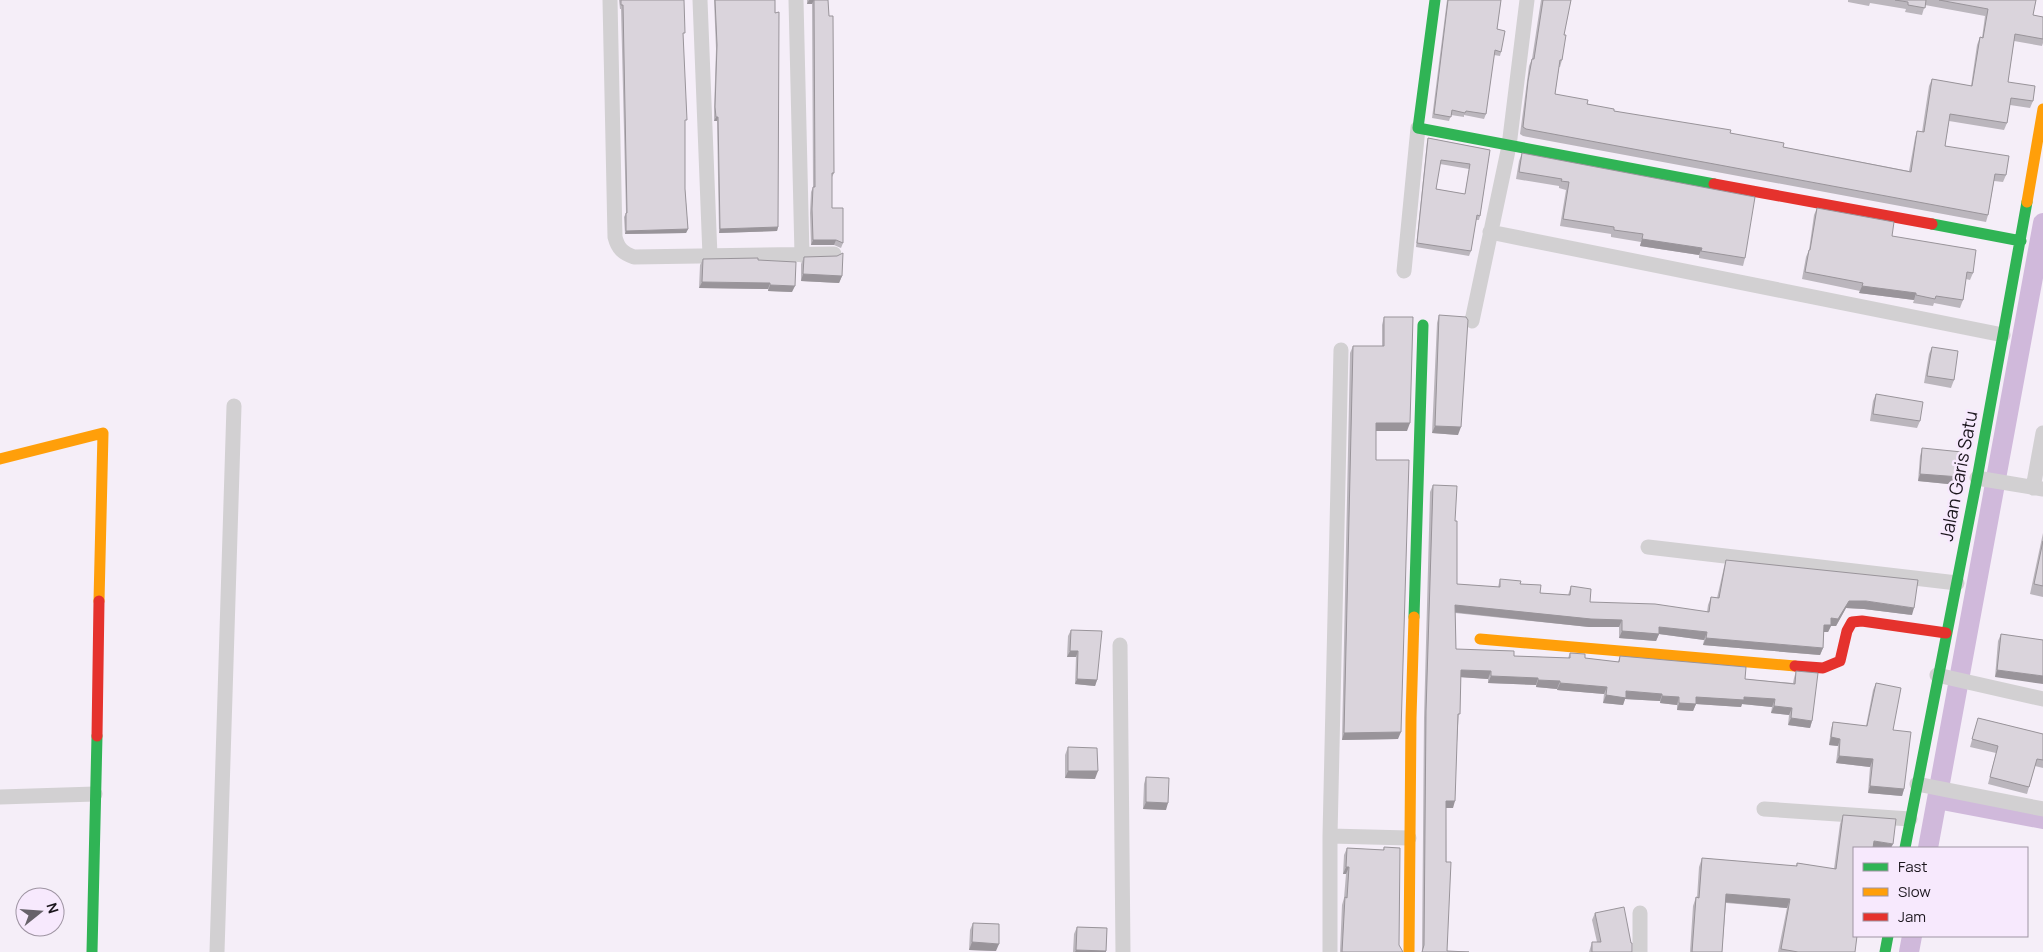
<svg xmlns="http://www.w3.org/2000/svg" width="2043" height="952" viewBox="0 0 2043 952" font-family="Manrope,sans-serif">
	<rect width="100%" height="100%" fill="#f5eef8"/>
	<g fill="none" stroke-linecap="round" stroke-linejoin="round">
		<path stroke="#d0b9db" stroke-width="20" d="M 1937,799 L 2043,819
			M 1928,848 L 2043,223
			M 1909,952 L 1912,936"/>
		<path stroke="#d2d0d2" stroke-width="15" d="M 610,0 L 615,237 C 618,249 623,253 634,257 L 834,254
			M 700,0 L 710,256
			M 796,0 L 802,255
			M 1490,232 L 2003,335
			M 1404,271 L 1418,128
			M 1472,321 L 1509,146 L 1527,0
			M 1977,478 L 2043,489
			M 2033,488 L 2043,433
			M 1648,547 L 1957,583
			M 1120,645 L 1123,952
			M 1937,675 L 2043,699
			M 1917,784 L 2043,809
			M 0,797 L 95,794
			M 1764,809 L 1910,819
			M 1330,836 L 1409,838
			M 1640,913 L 1640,952
			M 217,952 L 234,406
			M 1330,952 L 1330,836 L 1341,350"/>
		<path stroke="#30b455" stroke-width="11" d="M 1435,0 L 1418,128 L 1714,184
			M 1932,224 L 2021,241
			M 1414,617 L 1423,325
			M 1905,848 L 1977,479 L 2027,202
			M 92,952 L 97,736
			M 1885,952 L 1888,936"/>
		<path stroke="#ff9f0a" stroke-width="11" d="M 2027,202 L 2043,109
			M 0,459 L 103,433 L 99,601
			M 1480,639 L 1795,666
			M 1409,952 L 1411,718 L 1414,617"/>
		<path stroke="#e5322d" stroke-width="11" d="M 1714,184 L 1932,224
			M 1795,666 L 1823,668 L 1840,661 L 1847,631 L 1852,622 L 1862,621 L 1946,633
			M 97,736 L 99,601"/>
	</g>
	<path fill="#bbb6bd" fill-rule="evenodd" d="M 619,0 L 684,0 L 683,37 L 685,124 L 685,189 L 688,229 L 686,233 L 625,234 L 624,217 L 626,213 L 621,9 L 620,9 Z
		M 714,0 L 775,0 L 778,227 L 777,231 L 719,233 L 717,121 L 714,121 L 714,111 L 716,49 Z
		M 807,0 L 828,0 L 834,173 L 832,177 L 832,208 L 843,243 L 841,248 L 834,245 L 811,245 L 810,213 L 811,192 L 813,187 L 812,4 L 807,4 Z
		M 1447,0 L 1501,0 L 1497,29 L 1501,52 L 1500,56 L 1494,55 L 1486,114 L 1484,119 L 1464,115 L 1464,117 L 1451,115 L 1449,121 L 1432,118 Z
		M 1541,0 L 1571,0 L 1564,35 L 1562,60 L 1560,67 L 1559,67 L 1555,94 L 1587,104 L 1614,111 L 1730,133 L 1783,147 L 1909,171 L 1915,138 L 1917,131 L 1922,132 L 1929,86 L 1932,79 L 1971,86 L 1977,45 L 1980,37 L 1982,38 L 1985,16 L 1925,5 L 1922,15 L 1905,12 L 1906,9 L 1870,3 L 1869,6 L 1848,2 L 1848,0 L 2036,0 L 2033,15 L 2043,17 L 2043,43 L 2042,46 L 2014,41 L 2008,82 L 2033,101 L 2030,108 L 2010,105 L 2007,123 L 2004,130 L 1949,121 L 1945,146 L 2006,175 L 2003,182 L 1994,181 L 1988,215 L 1986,222 L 1523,136 L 1520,134 L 1526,89 L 1529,66 L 1532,59 Z
		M 1428,138 L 1490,150 L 1480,216 L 1479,220 L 1476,220 L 1471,251 L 1469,256 L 1416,247 L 1427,142 ZM 1440,164 L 1469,169 L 1465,194 L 1436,189 Z
		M 1522,153 L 1745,258 L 1743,266 L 1699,258 L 1699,255 L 1640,246 L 1641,242 L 1611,237 L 1611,234 L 1560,226 L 1566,190 L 1559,188 L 1559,186 L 1516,179 L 1519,161 Z
		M 1817,208 L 1892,236 L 1973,273 L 1970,280 L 1966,279 L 1963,300 L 1960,308 L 1934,303 L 1933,306 L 1913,303 L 1914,300 L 1859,293 L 1860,291 L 1802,279 L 1806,257 L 1809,250 L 1814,215 Z
		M 804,257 L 842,276 L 839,283 L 801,281 L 801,264 Z
		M 703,259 L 758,260 L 792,292 L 768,291 L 768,289 L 699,288 L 700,265 Z
		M 1439,315 L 1458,435 L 1432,433 L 1437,323 Z
		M 1384,317 L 1407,431 L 1376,431 L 1376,460 L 1398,739 L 1342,740 L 1350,353 L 1353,346 L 1382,346 L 1382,325 Z
		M 1932,347 L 1954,380 L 1951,388 L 1924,383 L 1929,354 Z
		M 1876,394 L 1920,421 L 1917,428 L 1870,421 L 1873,401 Z
		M 1922,448 L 1958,485 L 1918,481 L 1920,456 Z
		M 1433,485 L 1455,521 L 1457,584 L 1498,587 L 1500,579 L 1520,584 L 1540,593 L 1568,595 L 1571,586 L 1590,602 L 1707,612 L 1708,605 L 1711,597 L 1717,598 L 1724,567 L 1726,560 L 1912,615 L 1864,609 L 1846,608 L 1836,626 L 1831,626 L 1828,632 L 1824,632 L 1823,648 L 1820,655 L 1703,645 L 1704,640 L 1659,634 L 1656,641 L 1619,638 L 1619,627 L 1589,627 L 1455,613 L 1456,649 L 1514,656 L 1568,658 L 1570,653 L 1585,658 L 1618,662 L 1620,656 L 1745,679 L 1793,683 L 1794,678 L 1796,671 L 1812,721 L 1810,728 L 1788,725 L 1789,715 L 1771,713 L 1772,707 L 1742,704 L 1741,707 L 1696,704 L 1693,711 L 1677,710 L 1677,705 L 1660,703 L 1660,701 L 1625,699 L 1623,705 L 1603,703 L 1604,694 L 1557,690 L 1557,689 L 1536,687 L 1536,685 L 1488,683 L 1488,679 L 1461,677 L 1453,808 L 1446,808 L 1447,951 L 1422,952 L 1424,718 L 1430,492 Z
		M 2043,533 L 2043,597 L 2030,594 Z
		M 1071,630 L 1097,680 L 1095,686 L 1075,684 L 1076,657 L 1067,657 L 1068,636 Z
		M 2001,634 L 2043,640 L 1995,677 L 1998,641 Z
		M 1876,683 L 1893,730 L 1904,789 L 1902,796 L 1868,793 L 1870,767 L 1836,763 L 1838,746 L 1829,745 L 1831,729 L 1833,722 L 1866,726 L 1873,690 Z
		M 1978,718 L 2043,734 L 2043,768 L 2035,766 L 2027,794 L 1988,784 L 1996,753 L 1970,747 Z
		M 1068,747 L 1095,779 L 1065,778 L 1065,755 Z
		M 1146,777 L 1166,810 L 1143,809 L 1144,784 Z
		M 1843,815 L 1854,848 L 1855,952 L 1778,952 L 1787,908 L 1726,903 L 1722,952 L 1690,952 L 1693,906 L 1696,897 L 1697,898 L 1699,867 L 1702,858 L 1796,866 L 1797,863 L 1834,869 L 1840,824 Z
		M 1384,847 L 1399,945 L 1403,952 L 1340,952 L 1342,905 L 1344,898 L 1346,874 L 1343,874 L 1344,855 L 1347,848 L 1383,850 Z
		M 1595,913 L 1631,943 L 1632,952 L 1589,952 L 1592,942 L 1597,942 L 1592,920 Z
		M 973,923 L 996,951 L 969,950 L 970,930 Z
		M 1077,927 L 1107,928 L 1106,952 L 1073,952 L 1074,934 Z"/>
	<path fill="#99949a" d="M 809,0 L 814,0 L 812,4 L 807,4 Z
		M 716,117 L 718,117 L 717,121 L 714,121 Z
		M 778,227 L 777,231 L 719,233 L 720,229 Z
		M 688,229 L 686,233 L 625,234 L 626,231 Z
		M 1642,239 L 1702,248 L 1699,255 L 1640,246 Z
		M 813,240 L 836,240 L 834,245 L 811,245 Z
		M 803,274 L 842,276 L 839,283 L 801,281 Z
		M 702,282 L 770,283 L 768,289 L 699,288 Z
		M 770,285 L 795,286 L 792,292 L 768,291 Z
		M 1862,286 L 1916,293 L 1914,300 L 1859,293 Z
		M 1376,423 L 1410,423 L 1407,431 L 1373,431 Z
		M 1435,426 L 1461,427 L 1458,435 L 1432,433 Z
		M 1920,474 L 1960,477 L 1958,485 L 1918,481 Z
		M 1849,601 L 1866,601 L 1914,608 L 1912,615 L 1864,609 L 1846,608 L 1836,626 L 1831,626 L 1828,632 L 1821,632 L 1824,625 Z
		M 1455,605 L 1622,620 L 1619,627 L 1589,627 L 1452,612 Z
		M 1659,627 L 1707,632 L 1704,640 L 1659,634 L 1656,641 L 1619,638 L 1622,631 Z
		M 1706,638 L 1823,648 L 1820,655 L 1703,645 Z
		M 1070,651 L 1078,651 L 1076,657 L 1067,657 Z
		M 1461,670 L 1491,671 L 1488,679 L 1458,677 Z
		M 1997,670 L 2043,676 L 2043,684 L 1995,677 Z
		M 1491,676 L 1538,678 L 1536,685 L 1488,683 Z
		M 1077,679 L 1097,680 L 1095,686 L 1075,684 Z
		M 1538,680 L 1560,681 L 1557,689 L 1536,687 Z
		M 1560,683 L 1607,687 L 1604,694 L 1557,690 Z
		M 1626,691 L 1662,694 L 1660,701 L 1625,699 L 1623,705 L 1603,703 L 1606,695 Z
		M 1662,696 L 1679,697 L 1677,705 L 1660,703 Z
		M 1696,697 L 1744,697 L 1775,699 L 1772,707 L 1742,704 L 1741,707 L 1696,704 L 1693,711 L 1677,710 L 1679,703 Z
		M 1774,706 L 1792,708 L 1789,715 L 1771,713 Z
		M 1791,718 L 1812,721 L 1810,728 L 1788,725 Z
		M 1401,732 L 1398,739 L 1342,740 L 1344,733 Z
		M 1831,737 L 1840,739 L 1838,746 L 1829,745 Z
		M 1839,756 L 1873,759 L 1870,767 L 1836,763 Z
		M 1068,771 L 1098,771 L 1095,779 L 1065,778 Z
		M 1870,786 L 1904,789 L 1902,796 L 1868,793 Z
		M 1446,801 L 1455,801 L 1453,808 L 1443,808 Z
		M 1146,802 L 1168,803 L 1166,810 L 1143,809 Z
		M 1874,841 L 1893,844 L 1891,848 L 1871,848 Z
		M 1346,867 L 1349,867 L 1346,874 L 1343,874 Z
		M 1726,894 L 1790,899 L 1787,908 L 1723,902 Z
		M 972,942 L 999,944 L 996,951 L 969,950 Z
		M 1076,950 L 1106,951 L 1106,952 L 1075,952 Z"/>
	<path fill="#dad4dc" stroke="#99949a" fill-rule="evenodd" d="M 621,0 L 684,0 L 685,33 L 683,33 L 687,120 L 685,120 L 685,189 L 688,229 L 626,231 L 626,213 L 627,213 L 623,5 L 621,5 Z
		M 715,0 L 775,0 L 775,13 L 779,12 L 778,227 L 720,229 L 718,117 L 716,117 L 715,107 L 717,45 Z
		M 814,0 L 828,0 L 829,16 L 833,16 L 834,173 L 832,173 L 832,208 L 843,208 L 843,243 L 836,240 L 813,240 L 812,209 L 813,187 L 815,187 Z
		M 1448,0 L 1501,0 L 1497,29 L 1505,31 L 1501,52 L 1495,50 L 1486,114 L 1466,111 L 1465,113 L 1452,110 L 1451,117 L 1434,114 Z
		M 1543,0 L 1571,0 L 1564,35 L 1566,35 L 1562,60 L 1560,60 L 1555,94 L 1588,100 L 1587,104 L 1614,109 L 1614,111 L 1731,130 L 1730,133 L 1784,143 L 1783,147 L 1911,172 L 1917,131 L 1924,132 L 1932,79 L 1972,86 L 1980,37 L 1983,38 L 1988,9 L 1939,0 L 2036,0 L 2033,15 L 2043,17 L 2043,39 L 2015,34 L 2008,82 L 2035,86 L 2033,101 L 2011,98 L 2007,123 L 1950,114 L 1945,146 L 2009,156 L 2006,175 L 1995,174 L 1988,215 L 1526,129 L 1523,127 L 1528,81 L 1532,59 L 1534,59 Z
		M 1895,0 L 1926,0 L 1925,8 L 1908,5 L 1908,2 Z
		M 1428,138 L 1490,150 L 1480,216 L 1477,215 L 1471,251 L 1417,243 ZM 1441,160 L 1470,164 L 1465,194 L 1436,189 Z
		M 1522,153 L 1755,197 L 1745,258 L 1701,251 L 1702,248 L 1642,239 L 1643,234 L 1614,230 L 1614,227 L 1563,219 L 1569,182 L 1561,181 L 1562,179 L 1519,172 Z
		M 1817,208 L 1894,222 L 1892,236 L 1976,250 L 1973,273 L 1967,272 L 1963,300 L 1936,296 L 1935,299 L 1916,295 L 1916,293 L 1862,286 L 1863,283 L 1805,272 L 1809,250 L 1810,250 Z
		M 843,253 L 842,276 L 803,274 L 804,257 L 837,256 Z
		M 758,258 L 758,260 L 796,262 L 795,286 L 770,285 L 770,283 L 702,282 L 703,259 Z
		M 1439,315 L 1466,317 L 1468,320 L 1461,427 L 1435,426 Z
		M 1384,317 L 1413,317 L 1410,423 L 1376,423 L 1376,460 L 1409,460 L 1401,732 L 1344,733 L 1353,346 L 1384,346 Z
		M 1932,347 L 1958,351 L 1954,380 L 1927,376 Z
		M 1876,394 L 1923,402 L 1920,421 L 1873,414 Z
		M 1922,448 L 1962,452 L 1960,477 L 1920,474 Z
		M 1433,485 L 1457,486 L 1455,521 L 1457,521 L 1457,584 L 1500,587 L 1500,579 L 1521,581 L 1520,584 L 1541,585 L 1540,593 L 1570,595 L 1571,586 L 1591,589 L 1590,602 L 1655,604 L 1709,612 L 1711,597 L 1719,598 L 1726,560 L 1918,580 L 1914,608 L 1866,601 L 1849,601 L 1838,619 L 1831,618 L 1831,625 L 1824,625 L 1823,648 L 1706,638 L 1707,632 L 1659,627 L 1659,634 L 1622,631 L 1622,620 L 1591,619 L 1455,605 L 1456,649 L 1514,651 L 1514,656 L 1570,658 L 1570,653 L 1585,654 L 1585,658 L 1619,662 L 1620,656 L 1746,667 L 1745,679 L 1795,684 L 1796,671 L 1818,673 L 1812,721 L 1791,718 L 1792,708 L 1774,706 L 1775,699 L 1744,697 L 1744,700 L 1696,697 L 1696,704 L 1679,703 L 1679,697 L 1662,696 L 1662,694 L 1626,691 L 1626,698 L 1606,695 L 1607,687 L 1560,683 L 1560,681 L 1538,680 L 1538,678 L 1491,676 L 1491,671 L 1461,670 L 1460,714 L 1458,714 L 1455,801 L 1446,801 L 1446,862 L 1451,862 L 1447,951 L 1469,952 L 1422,952 L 1424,945 L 1426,711 Z
		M 2043,541 L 2043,586 L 2034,584 Z
		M 1071,630 L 1102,631 L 1097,680 L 1077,679 L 1078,651 L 1070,651 Z
		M 2001,634 L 2043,640 L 2043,676 L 1997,670 Z
		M 1876,683 L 1901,688 L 1893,730 L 1911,732 L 1904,789 L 1870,786 L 1873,759 L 1839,756 L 1840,739 L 1831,737 L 1833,722 L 1867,726 Z
		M 1978,718 L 2043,734 L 2043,760 L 2037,759 L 2029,787 L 1990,777 L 1998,746 L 1972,739 Z
		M 1068,747 L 1097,748 L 1098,771 L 1068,771 Z
		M 1146,777 L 1169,778 L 1168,803 L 1146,802 Z
		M 1843,815 L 1896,819 L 1893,844 L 1874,841 L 1873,848 L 1854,848 L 1854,936 L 1857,936 L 1855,952 L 1798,952 L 1781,949 L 1790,899 L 1726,894 L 1722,952 L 1692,952 L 1696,897 L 1699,898 L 1702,858 L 1797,866 L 1797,863 L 1836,869 Z
		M 1384,847 L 1400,848 L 1399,945 L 1403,952 L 1342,952 L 1345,897 L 1347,898 L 1349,867 L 1346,867 L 1347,848 L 1384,850 Z
		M 1624,907 L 1631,943 L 1632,943 L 1632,952 L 1592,952 L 1592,942 L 1601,942 L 1595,913 Z
		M 973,923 L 999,924 L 999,944 L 972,942 Z
		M 1077,927 L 1107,928 L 1106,951 L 1076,950 Z"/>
	<g text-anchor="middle" stroke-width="5" stroke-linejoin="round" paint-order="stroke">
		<g font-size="18" fill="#1b161d" stroke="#f7e9fd">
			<text transform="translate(1959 476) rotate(-79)" y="6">Jalan Garis Satu</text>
		</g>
	</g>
	<rect x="1853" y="847" width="175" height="90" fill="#f7e9fd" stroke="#9f95a3"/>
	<rect x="1863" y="863" width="25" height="8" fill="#30b455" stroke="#9f95a3"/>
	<text x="1898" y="872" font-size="15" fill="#1b161d">Fast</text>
	<rect x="1863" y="888" width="25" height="8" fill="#ff9f0a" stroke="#9f95a3"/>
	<text x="1898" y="897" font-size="15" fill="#1b161d">Slow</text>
	<rect x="1863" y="913" width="25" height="8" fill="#e5322d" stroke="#9f95a3"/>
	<text x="1898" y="922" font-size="15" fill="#1b161d">Jam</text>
	<g transform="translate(40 912) rotate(73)"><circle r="24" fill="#f7e9fd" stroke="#9f95a3"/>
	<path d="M0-4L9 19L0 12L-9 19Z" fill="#67626a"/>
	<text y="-8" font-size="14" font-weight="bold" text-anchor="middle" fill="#1b161d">N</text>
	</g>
</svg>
